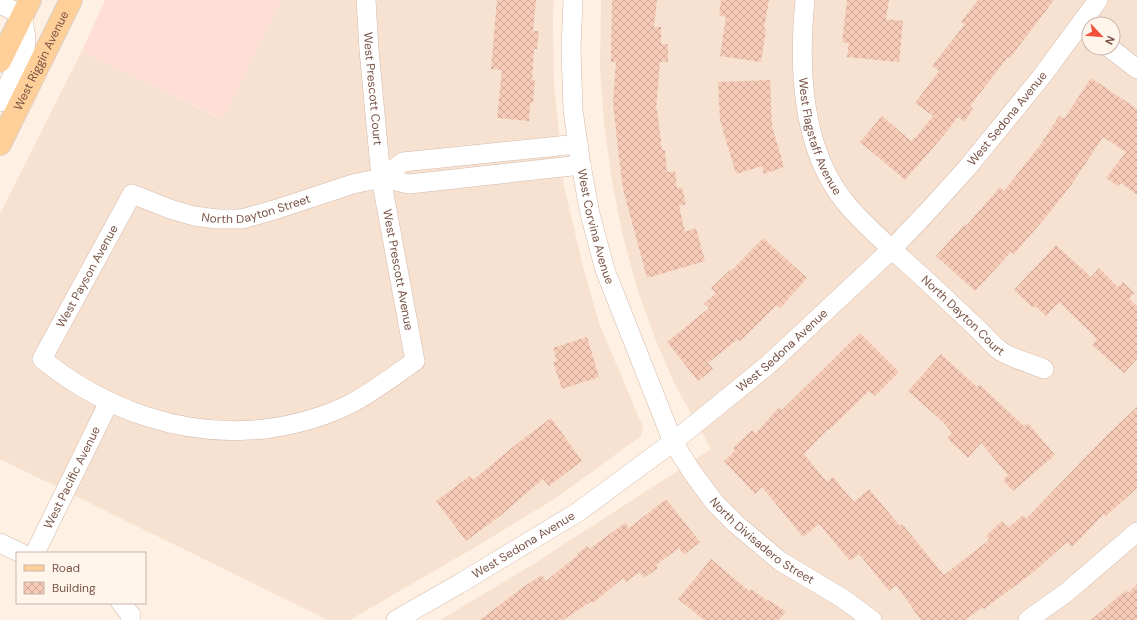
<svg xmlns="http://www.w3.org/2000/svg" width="1137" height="620" viewBox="0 0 1137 620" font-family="'DM Sans',sans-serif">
	<defs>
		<pattern id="building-cross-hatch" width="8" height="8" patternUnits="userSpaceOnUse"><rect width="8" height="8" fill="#f6cbb8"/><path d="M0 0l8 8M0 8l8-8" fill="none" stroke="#cca797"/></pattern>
	</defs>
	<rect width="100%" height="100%" fill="#fef1e3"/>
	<path fill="#f7e2d1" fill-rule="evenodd" d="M 281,0 L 554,0 L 553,16 L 554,82 L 564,186 L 584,270 L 599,323 L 643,427 L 641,436 L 559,496 L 484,542 L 350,620 L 328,620 L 0,459 L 0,214 L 82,51 L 221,119 Z
		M 601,0 L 1137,0 L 1137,620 L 440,620 L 532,565 L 711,449 L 676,387 L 656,341 L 637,288 L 622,233 L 612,181 L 604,125 L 600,67 ZM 1089,24 L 1113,24 L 1113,48 L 1089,48 Z"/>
	<path fill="#ffded6" d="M 105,0 L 281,0 L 222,119 L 82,51 Z"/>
	<path fill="url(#building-cross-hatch)" d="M 497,0 L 536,0 L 533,31 L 539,31 L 537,49 L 534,49 L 532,80 L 535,80 L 533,103 L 530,103 L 529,121 L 497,118 L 502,70 L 491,69 Z
		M 612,0 L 657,0 L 654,27 L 661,27 L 661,44 L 668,44 L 668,62 L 660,62 L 656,110 L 657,110 L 662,150 L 665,150 L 667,172 L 675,171 L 677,188 L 682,187 L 686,204 L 679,206 L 685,232 L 696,228 L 705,261 L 647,278 L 623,189 L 618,149 L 613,103 L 616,62 L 611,62 Z
		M 721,0 L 769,0 L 764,29 L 766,29 L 761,62 L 720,56 L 726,17 L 719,15 Z
		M 847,0 L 889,0 L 886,19 L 903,21 L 899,62 L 847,57 L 849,43 L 842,42 Z
		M 978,0 L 1054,0 L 1010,58 L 1008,57 L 970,106 L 973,109 L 964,122 L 958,117 L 945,134 L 905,180 L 860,142 L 882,116 L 911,141 L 915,137 L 916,137 L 933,116 L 915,103 L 939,71 L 932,66 L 965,24 L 961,22 Z
		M 1091,78 L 1137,109 L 1137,195 L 1121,183 L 1118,186 L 1106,178 L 1126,152 L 1103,137 L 1072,184 L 1046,217 L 1014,254 L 1011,252 L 975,291 L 936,256 L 965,224 L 966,226 L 1000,187 L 1004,191 L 1041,144 L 1059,116 L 1064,119 Z
		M 770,80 L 772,126 L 784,167 L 764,174 L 762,166 L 736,174 L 720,120 L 718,82 Z
		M 763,238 L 807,278 L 780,308 L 777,305 L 740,341 L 738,339 L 708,363 L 713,369 L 698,381 L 667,342 L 709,308 L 704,304 L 716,293 L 711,288 L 730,270 L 731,271 Z
		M 1056,245 L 1091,277 L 1099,268 L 1118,287 L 1123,282 L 1134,293 L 1129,299 L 1137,306 L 1137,359 L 1124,373 L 1092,345 L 1097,339 L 1059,302 L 1046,316 L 1035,306 L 1033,308 L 1014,290 Z
		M 860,333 L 899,372 L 875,396 L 869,391 L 829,430 L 828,429 L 804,454 L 827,482 L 833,477 L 854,502 L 869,489 L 900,526 L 902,524 L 944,575 L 989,540 L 986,536 L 1002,521 L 1008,528 L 1023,515 L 1026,519 L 1105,437 L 1137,407 L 1137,488 L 1106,516 L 1104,514 L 1072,547 L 1067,542 L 1035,571 L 984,609 L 983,607 L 965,620 L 921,620 L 896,585 L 889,591 L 859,554 L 850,561 L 819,524 L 803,537 L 762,487 L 755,494 L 724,461 L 735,451 L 733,448 L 752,430 L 755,434 L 779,407 L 782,410 Z
		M 587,337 L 599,377 L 562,389 L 553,362 L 557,361 L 553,348 Z
		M 941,354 L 977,387 L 979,384 L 1024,426 L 1028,423 L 1055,455 L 1013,491 L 1003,480 L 1008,475 L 981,443 L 968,458 L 947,438 L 952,433 L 943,422 L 908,391 Z
		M 551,418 L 582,461 L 549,486 L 543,479 L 500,516 L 466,541 L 436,501 L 470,476 L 473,480 L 519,442 Z
		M 666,499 L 700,542 L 684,555 L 679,548 L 656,565 L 658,568 L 644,578 L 640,572 L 626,582 L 623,578 L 593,603 L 592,601 L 563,620 L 480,620 L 523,587 L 542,575 L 546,581 L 578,555 L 577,554 L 587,546 L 589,549 L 625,523 L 629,528 Z
		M 711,559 L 749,591 L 751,589 L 768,601 L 769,600 L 786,612 L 779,620 L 704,620 L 678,599 Z
		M 1137,584 L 1137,620 L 1091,620 L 1126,590 L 1128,593 Z"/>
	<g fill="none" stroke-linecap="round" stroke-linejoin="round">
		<g stroke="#d3b9ab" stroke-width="20">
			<g id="minor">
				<path id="s1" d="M 366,0 L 369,50 L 381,178 L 415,361 C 394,376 374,391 352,403 C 325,417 294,425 265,429 C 183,438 105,410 42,359 L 132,194 L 170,209 L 194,216 L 217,219 L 242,219 L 274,210 L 353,184 L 381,178 L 403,162 L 578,144"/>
				<path id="s2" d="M 573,0 L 571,49 L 573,110 L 581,165 L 590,214 L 605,270 L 673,442 L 692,472 L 715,503 L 736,524 L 780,561 L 842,598 L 872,620"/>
				<path id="s3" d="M 805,0 C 798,70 801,153 850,208 C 874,235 902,258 929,283 C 946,299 963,315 980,331 C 987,338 994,347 1002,352 C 1012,358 1032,364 1044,369"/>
				<path d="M 0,4 L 22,15 L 26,38 L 25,49 L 0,102"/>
				<path d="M 1110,48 L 1137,69"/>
				<path d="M 381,178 L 409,184 L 581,165"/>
				<path d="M 0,543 L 21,553"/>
				<path id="s4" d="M 35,553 L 109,402"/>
				<path d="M 121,603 L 131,615 L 130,620"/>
				<path id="s5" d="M 396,620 L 459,584 L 578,512 L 673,442 L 768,365 L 892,249 L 930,209 L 967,168 L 1042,76 L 1098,0"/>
				<path d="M 1028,620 L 1067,592 L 1137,532"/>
			</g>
		</g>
		<g stroke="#dcd2cf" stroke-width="24">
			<g id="major">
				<path d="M 0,61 L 30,0"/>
				<path id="s6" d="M 0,144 L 71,0"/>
			</g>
		</g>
		<use href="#minor" stroke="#fff" stroke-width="19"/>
		<use href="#major" stroke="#ffcf99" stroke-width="22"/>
	</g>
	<g text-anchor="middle" stroke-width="3.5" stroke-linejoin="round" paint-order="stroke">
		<g font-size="12" fill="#795346" stroke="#fff5eb">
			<text dy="4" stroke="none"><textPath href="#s6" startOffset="93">West Riggin Avenue</textPath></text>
			<text dy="4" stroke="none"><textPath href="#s1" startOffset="89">West Prescott Court</textPath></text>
			<text dy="4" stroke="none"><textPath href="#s5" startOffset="796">West Sedona Avenue</textPath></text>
			<text dy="4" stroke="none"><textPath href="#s3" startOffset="139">West Flagstaff Avenue</textPath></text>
			<text dy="4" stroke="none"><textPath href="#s1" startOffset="1089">North Dayton Street</textPath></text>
			<text dy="4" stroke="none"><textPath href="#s2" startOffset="229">West Corvina Avenue</textPath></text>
			<text dy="4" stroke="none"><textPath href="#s1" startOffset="272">West Prescott Avenue</textPath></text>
			<text dy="4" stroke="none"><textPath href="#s1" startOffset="866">West Payson Avenue</textPath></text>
			<text dy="4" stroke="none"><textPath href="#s3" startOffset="375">North Dayton Court</textPath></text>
			<text dy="4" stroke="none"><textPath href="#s5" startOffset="472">West Sedona Avenue</textPath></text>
			<text dy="4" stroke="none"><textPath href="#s4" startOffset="84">West Pacific Avenue</textPath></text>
			<text dy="4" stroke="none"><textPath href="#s2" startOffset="593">North Divisadero Street</textPath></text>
			<text dy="4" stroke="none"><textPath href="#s5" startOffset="148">West Sedona Avenue</textPath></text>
		</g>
	</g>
	<rect x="16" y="552" width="130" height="52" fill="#fff5eb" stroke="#c9b4a9"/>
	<rect x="24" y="565" width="20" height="6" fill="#ffcf99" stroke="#c9b4a9"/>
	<text x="52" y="572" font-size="12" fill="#795346">Road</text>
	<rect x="24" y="582" width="20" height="12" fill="url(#building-cross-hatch)" stroke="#c9b4a9"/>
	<text x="52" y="592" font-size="12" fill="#795346">Building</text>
	<g transform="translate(1101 36) rotate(116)"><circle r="19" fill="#fff5eb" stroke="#c9b4a9"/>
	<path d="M0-3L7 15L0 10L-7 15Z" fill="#f3533d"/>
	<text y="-6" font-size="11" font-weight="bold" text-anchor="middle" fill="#795346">N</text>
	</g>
</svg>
